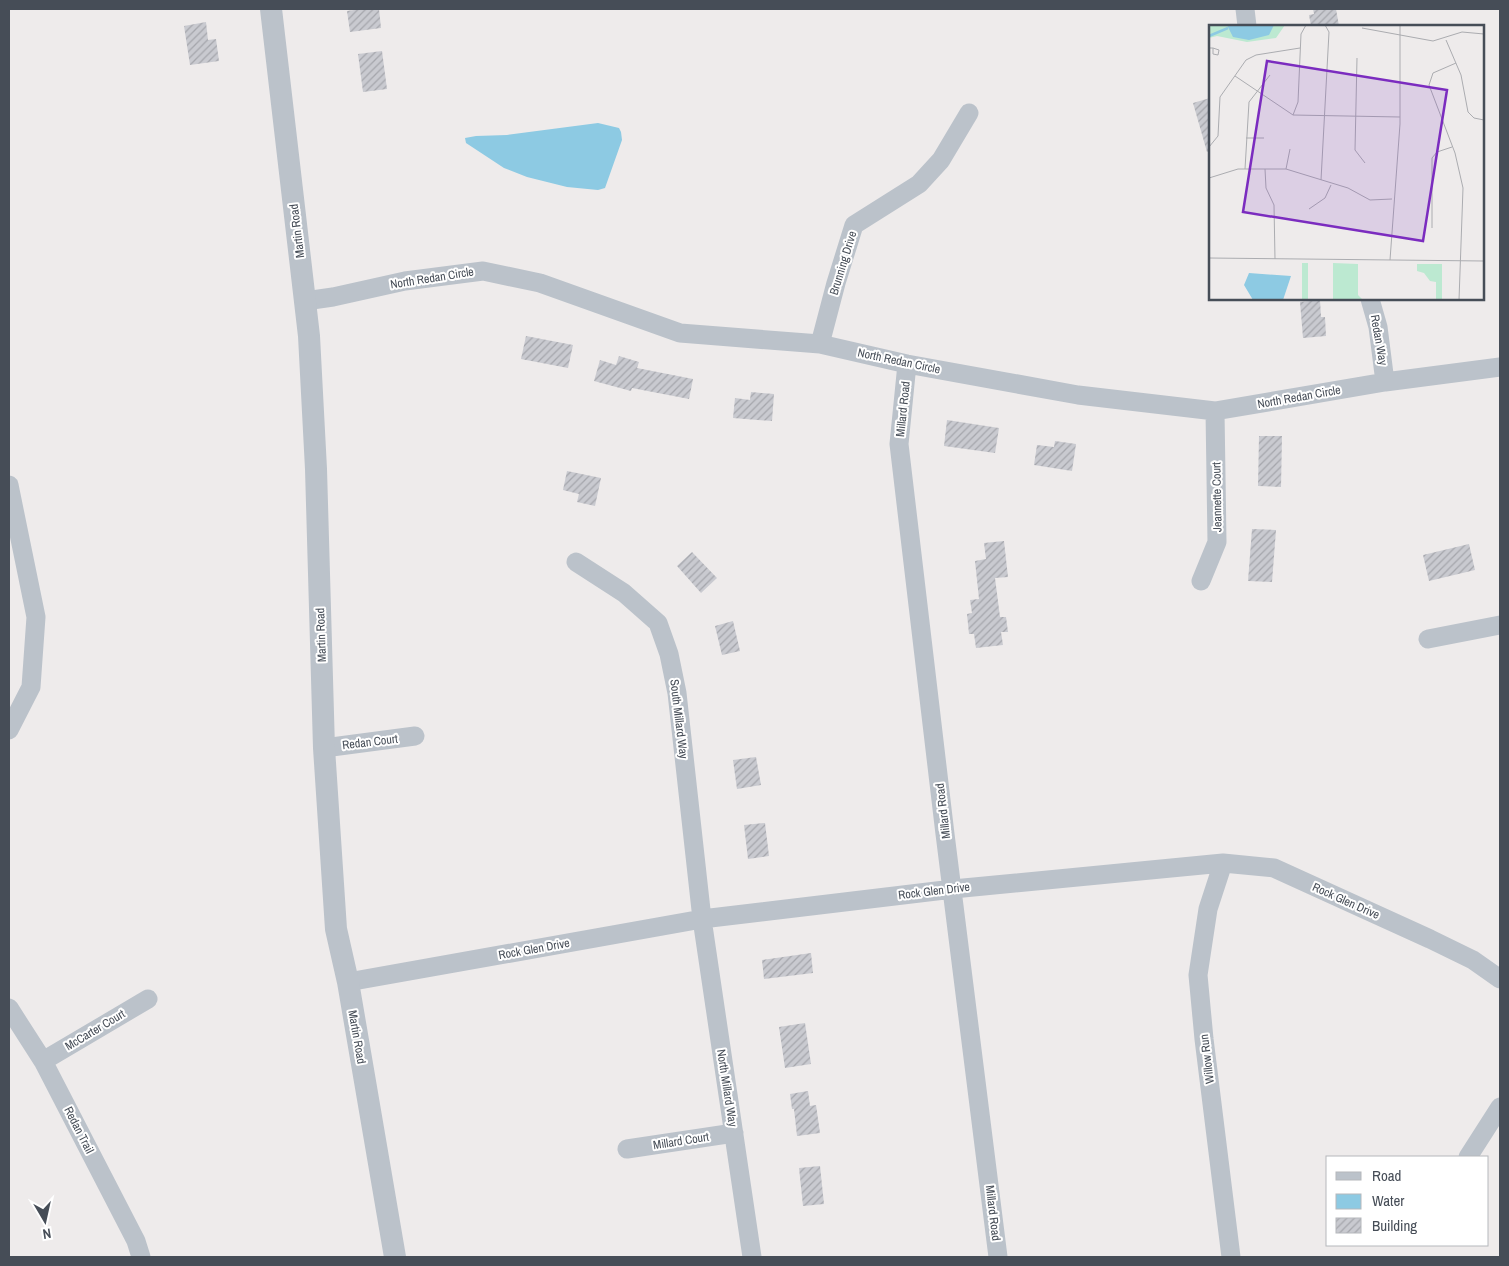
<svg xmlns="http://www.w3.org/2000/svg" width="1509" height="1266" viewBox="0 0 1509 1266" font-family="'Archivo Narrow',sans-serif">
	<defs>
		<pattern id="building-hatch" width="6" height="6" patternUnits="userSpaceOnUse" patternTransform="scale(1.25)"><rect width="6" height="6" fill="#c9cad0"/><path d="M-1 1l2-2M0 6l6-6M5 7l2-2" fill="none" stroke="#a5a6ac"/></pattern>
	</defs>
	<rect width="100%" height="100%" fill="#eeebeb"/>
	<path fill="#8dcae3" d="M 598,123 L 619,128 L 621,132 L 622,140 L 605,188 L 598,190 L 567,187 L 527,177 L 504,168 L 466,143 L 465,138 L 476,136 L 507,135 Z"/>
	<path fill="url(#building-hatch)" d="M 361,9 L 379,9 L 381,28 L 350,32 L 347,11 Z
		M 1313,9 L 1336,9 L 1339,26 L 1311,26 L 1309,15 L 1314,14 Z
		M 206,22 L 208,40 L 216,39 L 219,61 L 190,65 L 184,26 Z
		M 382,51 L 387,89 L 363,92 L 358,54 Z
		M 1210,98 L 1210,151 L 1207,152 L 1193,103 Z
		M 1320,300 L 1321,317 L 1325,317 L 1326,336 L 1303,338 L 1300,302 Z
		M 526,336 L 573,345 L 568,368 L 521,359 Z
		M 619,356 L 639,362 L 637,368 L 693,379 L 689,399 L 632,388 L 631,391 L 594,381 L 600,360 L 616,365 Z
		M 751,392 L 774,394 L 772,421 L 733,418 L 735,398 L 750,400 Z
		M 947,420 L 999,428 L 995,453 L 944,446 Z
		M 1259,436 L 1282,436 L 1281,487 L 1258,486 Z
		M 1055,441 L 1076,444 L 1072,471 L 1034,465 L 1037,445 L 1054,447 Z
		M 567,471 L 601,478 L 595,506 L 577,502 L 579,494 L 563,490 Z
		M 1252,529 L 1276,530 L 1272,582 L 1248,581 Z
		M 1004,541 L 1008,577 L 995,578 L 1000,617 L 1006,617 L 1008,632 L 1001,632 L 1003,645 L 976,648 L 974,634 L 969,634 L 967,614 L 972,613 L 970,600 L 979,599 L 975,561 L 986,559 L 984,543 Z
		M 1469,544 L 1475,570 L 1429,581 L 1423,555 Z
		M 692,552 L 717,578 L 701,593 L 677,566 Z
		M 733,621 L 740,651 L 722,655 L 715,626 Z
		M 756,757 L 761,785 L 737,789 L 733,760 Z
		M 765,823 L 769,856 L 748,859 L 744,825 Z
		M 811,953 L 813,973 L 764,979 L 762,960 Z
		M 805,1023 L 811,1064 L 785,1068 L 779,1027 Z
		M 808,1091 L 810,1106 L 816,1105 L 820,1133 L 797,1136 L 794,1109 L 792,1109 L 790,1094 Z
		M 820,1166 L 824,1204 L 803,1206 L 799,1168 Z"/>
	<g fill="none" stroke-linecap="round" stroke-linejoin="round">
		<path stroke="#bbc2ca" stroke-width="19" d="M 1245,9 L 1247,26
			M 1370,299 L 1378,327 L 1385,382
			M 305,301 L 333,297 L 405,281 L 483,271 L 540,283 L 680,333 L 820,344 L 907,364 L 1078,395 L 1215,411 L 1385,382 L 1500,367
			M 820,344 L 836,283 L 854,225 L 919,184 L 941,160 L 969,113
			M 907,364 L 899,444 L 945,834 L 998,1257
			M 9,485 L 36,617 L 31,687 L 9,730
			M 576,562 L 624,593 L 658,623 L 669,654 L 677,693 L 702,919 L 752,1257
			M 1201,581 L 1217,542 L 1215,411
			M 1428,639 L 1500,625
			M 324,748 L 415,736
			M 1223,863 L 1208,909 L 1198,975 L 1204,1039 L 1231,1257
			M 348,982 L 702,919 L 953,889 L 1223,863 L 1274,868 L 1430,939 L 1473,960 L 1500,979
			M 9,1008 L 43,1061 L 136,1241 L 141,1257
			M 43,1061 L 148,999
			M 627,1149 L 734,1133
			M 1468,1157 L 1500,1107"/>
		<path stroke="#bbc2ca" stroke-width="22" d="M 271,9 L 309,336 L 316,469 L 324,748 L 336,929 L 348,982 L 395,1257"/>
	</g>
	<g text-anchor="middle" stroke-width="4" stroke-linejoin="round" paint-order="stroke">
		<g font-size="12" fill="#464d57" stroke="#fff">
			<text transform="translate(297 231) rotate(-97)" y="4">Martin Road</text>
			<text transform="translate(843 263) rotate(-73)" y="4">Brunning Drive</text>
			<text transform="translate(432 278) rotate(-9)" y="4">North Redan Circle</text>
			<text transform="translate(1379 340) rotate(80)" y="4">Redan Way</text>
			<text transform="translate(899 361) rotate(12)" y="4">North Redan Circle</text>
			<text transform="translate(1299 397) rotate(-10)" y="4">North Redan Circle</text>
			<text transform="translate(903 409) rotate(-84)" y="4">Millard Road</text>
			<text transform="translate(1217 497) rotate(-91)" y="4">Jeannette Court</text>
			<text transform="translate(321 635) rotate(-92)" y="4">Martin Road</text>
			<text transform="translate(679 719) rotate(83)" y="4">South Millard Way</text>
			<text transform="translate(370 742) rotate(-7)" y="4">Redan Court</text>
			<text transform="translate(943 811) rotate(-97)" y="4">Millard Road</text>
			<text transform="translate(934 891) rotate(-7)" y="4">Rock Glen Drive</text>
			<text transform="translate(1346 901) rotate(24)" y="4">Rock Glen Drive</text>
			<text transform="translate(534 949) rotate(-10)" y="4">Rock Glen Drive</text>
			<text transform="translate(95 1030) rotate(-31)" y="4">McCarter Court</text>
			<text transform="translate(357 1037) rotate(80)" y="4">Martin Road</text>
			<text transform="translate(1207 1059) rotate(-97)" y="4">Willow Run</text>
			<text transform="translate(727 1088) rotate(81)" y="4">North Millard Way</text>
			<text transform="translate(79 1130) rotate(63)" y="4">Redan Trail</text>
			<text transform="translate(681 1141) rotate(-9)" y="4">Millard Court</text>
			<text transform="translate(993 1213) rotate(83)" y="4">Millard Road</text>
		</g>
	</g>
	<g transform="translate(1209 25)">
		<rect width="275" height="275" fill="#eeebeb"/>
		<path d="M 76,0 L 67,13 L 38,17 L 8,11 L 0,13 L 0,1 ZM 93,238 L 99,238 L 99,275 L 93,275 ZM 124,238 L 149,239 L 149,270 L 154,275 L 124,275 ZM 208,239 L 233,239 L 233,275 L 227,275 L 227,257 L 221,256 L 215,248 L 208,246 Z" fill="#bce9d1"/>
		<path d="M 65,0 L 60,10 L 40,15 L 24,12 L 18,0 ZM 40,248 L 82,251 L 74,275 L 44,275 L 35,260 Z" fill="#8dcae3"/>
		<path fill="none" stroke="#8dcae3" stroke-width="2.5" d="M 0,11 L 19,3"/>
		<path fill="none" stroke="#abacb0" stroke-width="1" d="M 153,3 L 224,16 L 253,7 L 275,9M 237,15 L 252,50 L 259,87 L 265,93 L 275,95M 0,23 L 4,23 L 10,25 L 9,30 L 4,29 L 4,23M 148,33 L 146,125 L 156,138M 247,38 L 224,48 L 220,60 L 246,128 L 254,163 L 250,275M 26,51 L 84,90 L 191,92M 84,90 L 89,77 L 92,9 L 97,0M 37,113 L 55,113M 0,122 L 9,111 L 11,72 L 37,35 L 47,30 L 91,23M 36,144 L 40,77 L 61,50M 56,144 L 57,163 L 65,180 L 66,234M 77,144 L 81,124M 0,153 L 29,144 L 77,144 L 139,163 L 161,175 L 183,174M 112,155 L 120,7 L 116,0M 100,184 L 116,173 L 122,160M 223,203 L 223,133 L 228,127 L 243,122M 0,233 L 275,236M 181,235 L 191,99 L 191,0"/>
		<path fill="#7b2cbf" fill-opacity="0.15" stroke="#7b2cbf" stroke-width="2.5" d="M 58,36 L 238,65 L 214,216 L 34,187 Z"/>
		<rect width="275" height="275" fill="none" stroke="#464d57" stroke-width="2.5"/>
	</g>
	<rect width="1509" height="1266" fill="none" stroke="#464d57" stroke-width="20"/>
	<rect x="1326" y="1156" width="162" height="90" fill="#ffffff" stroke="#b5b8bc"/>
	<rect x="1336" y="1172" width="25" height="8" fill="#bbc2ca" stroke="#b5b8bc"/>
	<text x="1372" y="1181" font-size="15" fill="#464d57">Road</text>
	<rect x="1336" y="1194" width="25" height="15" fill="#8dcae3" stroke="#b5b8bc"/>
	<text x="1372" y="1206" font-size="15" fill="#464d57">Water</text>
	<rect x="1336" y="1218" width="25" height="15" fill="url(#building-hatch)" stroke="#b5b8bc"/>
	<text x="1372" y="1231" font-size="15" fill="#464d57">Building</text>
	<g transform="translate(45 1221) rotate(171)" stroke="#ffffff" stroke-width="4" paint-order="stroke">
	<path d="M0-4L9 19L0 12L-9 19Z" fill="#464d57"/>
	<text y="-8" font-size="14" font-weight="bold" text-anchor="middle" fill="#464d57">N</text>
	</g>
</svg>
